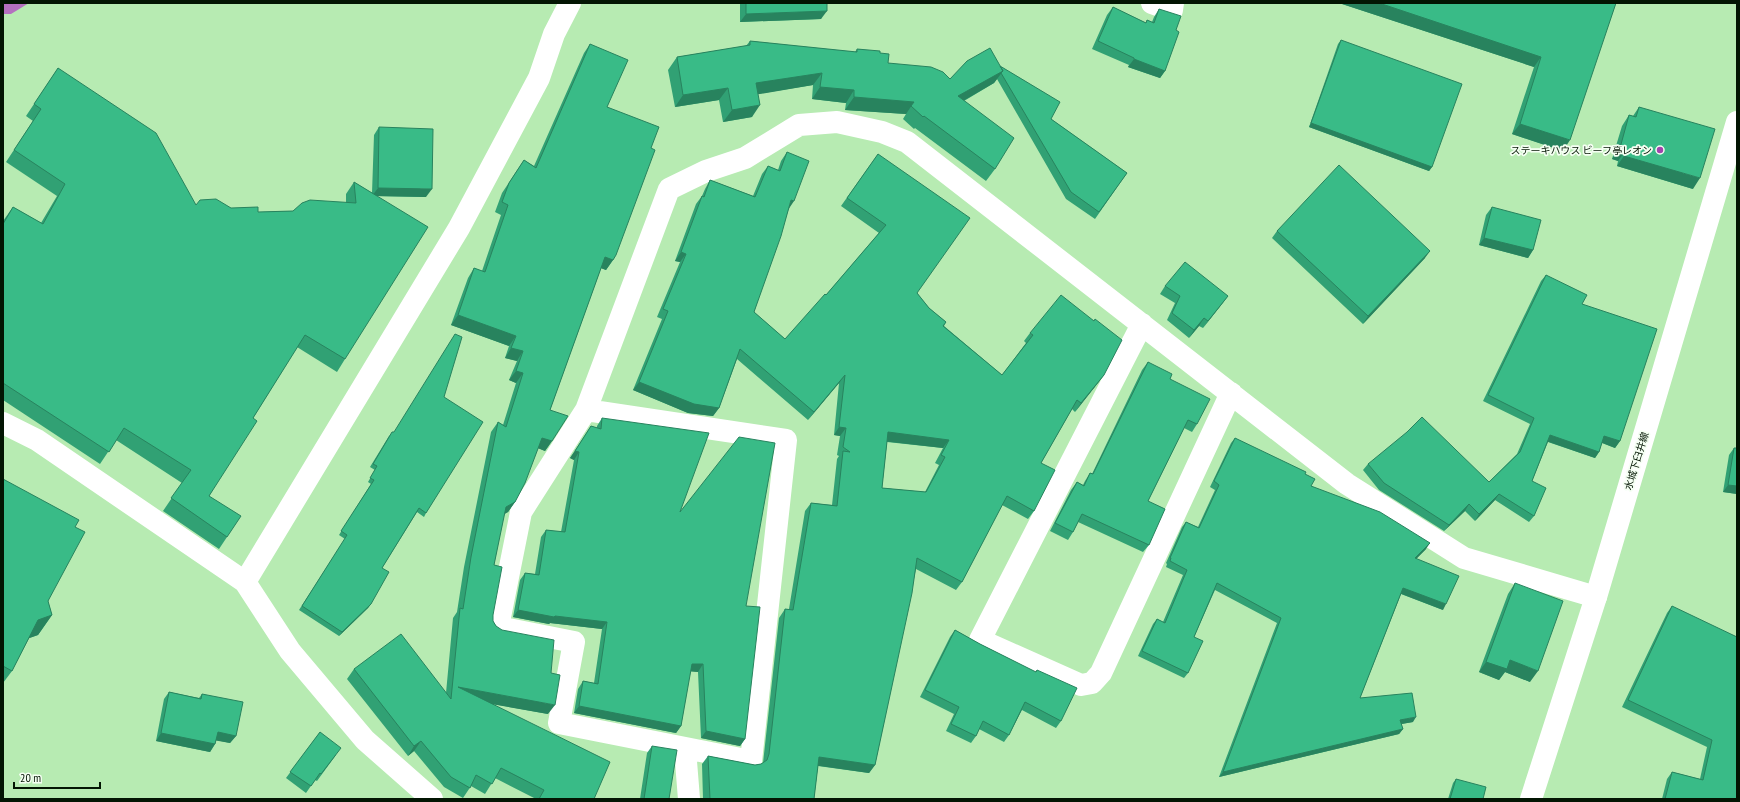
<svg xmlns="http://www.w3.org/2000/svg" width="1740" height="802" viewBox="0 0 1740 802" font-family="'PT Sans Narrow','Noto Sans JP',sans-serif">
	<rect width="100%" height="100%" fill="#b7ebb2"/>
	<path fill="#b470bf" d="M 3,3 L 29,3 L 11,14 L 3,14 Z"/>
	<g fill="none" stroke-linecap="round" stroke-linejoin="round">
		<path stroke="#fff" stroke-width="22" d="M 1152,3 L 1172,10 L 1173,3
			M 1142,324 L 980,640 L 1081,685 L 1092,683 L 1101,673 L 1231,393
			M 586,410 L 786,440 L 751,761 L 559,723 L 574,642 L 498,627 L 521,512 L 586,410 L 669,189 L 706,171 L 745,158 L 799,125 L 837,122 L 882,132 L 907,142 L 1347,484 L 1464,558 L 1596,597
			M 3,423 L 37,440 L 245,582 L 290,651 L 365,740 L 432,799
			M 245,582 L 459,228 L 539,78 L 554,34 L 570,3
			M 685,749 L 689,799"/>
		<path stroke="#fff" stroke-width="22" d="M 1531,799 L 1596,597 L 1737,122"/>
	</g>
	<path fill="#31a174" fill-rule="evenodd" d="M 740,3 L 827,3 L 821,19 L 740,22 Z
		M 1339,3 L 1616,3 L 1563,151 L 1512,134 L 1534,67 Z
		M 1113,7 L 1146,23 L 1147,20 L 1152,22 L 1154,17 L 1159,9 L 1176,30 L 1165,71 L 1160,78 L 1128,67 L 1129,65 L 1092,49 L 1107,15 Z
		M 1341,40 L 1432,167 L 1429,171 L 1309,127 L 1338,44 Z
		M 750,41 L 855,52 L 857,49 L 880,53 L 888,63 L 950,79 L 1000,66 L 1051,119 L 1127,173 L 1095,219 L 1066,199 L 997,79 L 994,83 L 964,101 L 995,169 L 986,181 L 915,128 L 914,129 L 903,119 L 906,114 L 845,110 L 846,103 L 812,99 L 813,85 L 758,94 L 752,117 L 723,122 L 719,100 L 675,107 L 668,70 L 677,57 L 746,46 Z
		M 590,44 L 607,107 L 651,148 L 613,260 L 606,270 L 601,268 L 550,410 L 552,441 L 545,451 L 538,448 L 515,502 L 508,512 L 504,514 L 494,565 L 493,615 L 493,621 L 548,714 L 493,704 L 594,799 L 536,799 L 495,778 L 485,794 L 471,786 L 463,798 L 444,787 L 414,751 L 408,756 L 347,679 L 354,669 L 446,693 L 453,618 L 457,612 L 464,567 L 491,432 L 498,422 L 503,425 L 516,383 L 509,380 L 517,361 L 505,358 L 509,346 L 451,325 L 468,278 L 474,268 L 482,271 L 501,215 L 495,212 L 502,193 L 524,160 L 534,166 L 584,53 Z
		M 58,68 L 196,205 L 231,208 L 258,212 L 293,211 L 346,203 L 346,194 L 354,182 L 372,193 L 374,135 L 379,127 L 426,197 L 377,196 L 345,359 L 337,372 L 297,347 L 253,418 L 209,496 L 227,537 L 219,549 L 163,511 L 182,483 L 116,440 L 100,464 L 3,400 L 3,221 L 13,207 L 41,223 L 57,196 L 6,162 L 33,121 L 26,116 Z
		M 1639,107 L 1693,189 L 1617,166 L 1618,161 L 1612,159 L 1622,126 L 1629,115 L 1633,116 Z
		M 787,152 L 789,208 L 754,312 L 785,339 L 826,295 L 879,233 L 841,206 L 878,154 L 917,293 L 929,308 L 946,322 L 944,326 L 1002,375 L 1026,343 L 1024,341 L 1030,333 L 1104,375 L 1075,412 L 1072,409 L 1041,463 L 1034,511 L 1028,519 L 1002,505 L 962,582 L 956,590 L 916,569 L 875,765 L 869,773 L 818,766 L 814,799 L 703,799 L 702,764 L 708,756 L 755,765 L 761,764 L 763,763 L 779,618 L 785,609 L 789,609 L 805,511 L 811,503 L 832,505 L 837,459 L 839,456 L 837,455 L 840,436 L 834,435 L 839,383 L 808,420 L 737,359 L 719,408 L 713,416 L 688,413 L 633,390 L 662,319 L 657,317 L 680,262 L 675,261 L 696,204 L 702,196 L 705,189 L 710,180 L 753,196 L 762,174 L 768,166 L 778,170 L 781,161 ZM 887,442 L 943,448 L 935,463 L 939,465 L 925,492 L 882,488 Z
		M 1492,207 L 1533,250 L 1528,258 L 1479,245 L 1486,215 Z
		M 1277,231 L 1425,258 L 1363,324 L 1272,238 Z
		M 1546,275 L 1582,304 L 1620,441 L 1615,448 L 1602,443 L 1599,452 L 1595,458 L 1548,442 L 1532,481 L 1534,516 L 1529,522 L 1495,500 L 1475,521 L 1465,511 L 1444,531 L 1379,490 L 1363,470 L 1368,464 L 1489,482 L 1517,454 L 1530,424 L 1483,401 L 1541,281 Z
		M 1165,286 L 1228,296 L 1203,328 L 1199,326 L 1189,338 L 1167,320 L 1175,303 L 1160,294 Z
		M 1148,362 L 1170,379 L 1197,424 L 1192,432 L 1184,428 L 1148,501 L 1149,545 L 1143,552 L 1078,522 L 1073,532 L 1068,540 L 1050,531 L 1071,490 L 1077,482 L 1083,485 L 1085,481 L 1090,473 L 1092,474 L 1142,370 Z
		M 444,397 L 426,513 L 424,517 L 417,512 L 382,568 L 371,604 L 368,608 L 339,636 L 299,610 L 345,539 L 339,535 L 371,484 L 368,482 L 375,470 L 370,467 L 389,436 Z
		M 602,418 L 680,512 L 746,606 L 745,739 L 740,746 L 701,738 L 698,672 L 690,671 L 681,726 L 676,733 L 574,713 L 578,689 L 583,681 L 594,683 L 602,629 L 550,623 L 549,624 L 513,617 L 520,580 L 525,573 L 535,574 L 541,537 L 546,530 L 561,532 L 574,460 L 570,458 L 591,426 L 597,428 L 597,426 Z
		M 1235,438 L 1305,474 L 1311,486 L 1426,549 L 1416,559 L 1443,610 L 1401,594 L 1360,698 L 1413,722 L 1401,724 L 1403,729 L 1399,734 L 1219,777 L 1277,623 L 1215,590 L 1194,637 L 1188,673 L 1184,678 L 1138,656 L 1153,624 L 1157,619 L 1163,622 L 1183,575 L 1166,567 L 1167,564 L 1166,563 L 1182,527 L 1186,522 L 1198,527 L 1215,490 L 1210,487 L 1231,443 Z
		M 1734,448 L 1737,494 L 1723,492 L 1729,455 Z
		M 3,479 L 75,527 L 48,601 L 52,615 L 38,635 L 29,638 L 12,671 L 3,683 Z
		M 1515,583 L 1530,682 L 1505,672 L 1499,680 L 1479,672 L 1508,594 Z
		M 1672,606 L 1737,799 L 1662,799 L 1667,779 L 1672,772 L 1700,779 L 1707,747 L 1622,707 L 1667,613 Z
		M 955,630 L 980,644 L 1035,672 L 1037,670 L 1061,721 L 1056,728 L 1022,710 L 1009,735 L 1004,742 L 979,729 L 976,736 L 971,743 L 946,731 L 954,714 L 920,697 L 950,637 Z
		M 169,692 L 199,698 L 202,694 L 236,736 L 230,743 L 216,740 L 215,744 L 210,752 L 156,741 L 164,699 Z
		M 320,732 L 336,755 L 317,781 L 315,780 L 306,793 L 286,778 Z
		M 652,746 L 669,799 L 640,799 L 647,753 Z
		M 1456,779 L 1483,799 L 1448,799 L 1453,783 Z"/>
	<path fill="#28835e" d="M 1339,3 L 1379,3 L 1541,57 L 1534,67 Z
		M 827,11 L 821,19 L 740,22 L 746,14 Z
		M 1134,59 L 1165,71 L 1160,78 L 1128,67 Z
		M 1003,71 L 994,83 L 949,109 L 958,96 Z
		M 822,73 L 813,85 L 748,96 L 756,83 Z
		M 820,87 L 854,90 L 846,103 L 812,99 Z
		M 728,88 L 719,100 L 675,107 L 683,95 Z
		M 854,97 L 914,102 L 906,114 L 845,110 Z
		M 760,105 L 752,117 L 723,122 L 732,110 Z
		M 1311,123 L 1432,167 L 1429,171 L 1309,127 Z
		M 1520,124 L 1570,140 L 1563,151 L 1512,134 Z
		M 1620,148 L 1626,150 L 1618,161 L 1612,159 Z
		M 1624,156 L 1700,178 L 1693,189 L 1617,166 Z
		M 378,188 L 432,189 L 426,197 L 372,196 Z
		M 791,200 L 794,201 L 788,210 Z
		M 1484,238 L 1533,250 L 1528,258 L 1479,245 Z
		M 1430,251 L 1425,258 L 1363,324 L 1368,316 Z
		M 681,252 L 686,254 L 680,262 L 675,261 Z
		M 605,257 L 613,260 L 606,270 L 598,267 Z
		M 1228,296 L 1222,304 L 1203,328 L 1208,321 Z
		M 458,315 L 516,336 L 509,346 L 451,325 Z
		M 1204,318 L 1199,326 L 1189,338 L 1194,330 Z
		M 511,348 L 523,351 L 517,361 L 505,358 Z
		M 516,371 L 523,373 L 516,383 L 509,380 Z
		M 845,375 L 839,383 L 808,420 L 814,412 Z
		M 1104,375 L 1098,383 L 1075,412 L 1081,403 Z
		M 639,382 L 719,408 L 713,416 L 688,413 L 633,390 Z
		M 839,427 L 846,428 L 840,436 L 834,435 Z
		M 888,432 L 949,440 L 943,448 L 882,441 Z
		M 1550,435 L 1599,452 L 1595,458 L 1546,441 Z
		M 1604,436 L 1620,441 L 1615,448 L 1600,442 Z
		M 542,438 L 552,441 L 545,451 L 535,447 Z
		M 575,451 L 579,452 L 574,460 L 570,458 Z
		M 1728,485 L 1737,486 L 1737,494 L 1723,492 Z
		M 1499,494 L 1495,500 L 1475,521 L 1479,514 Z
		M 515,502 L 508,512 L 499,517 L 506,507 Z
		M 1469,504 L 1465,511 L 1444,531 L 1449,525 Z
		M 1430,543 L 1426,549 L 1411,564 L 1415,558 Z
		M 1403,588 L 1446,604 L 1443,610 L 1399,593 Z
		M 371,604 L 368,608 L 339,636 L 342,632 Z
		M 518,610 L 555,616 L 607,622 L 602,629 L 550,623 L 549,624 L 513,617 Z
		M 52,615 L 38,635 L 24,640 L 38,620 Z
		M 1510,660 L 1538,671 L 1530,682 L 1505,672 L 1499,680 L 1479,672 L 1486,662 Z
		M 692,664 L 703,664 L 698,672 L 686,671 Z
		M 458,687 L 555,705 L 548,714 L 451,697 Z
		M 579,706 L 681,726 L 676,733 L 574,713 Z
		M 1416,717 L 1413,722 L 1396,725 L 1400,720 Z
		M 1403,729 L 1399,734 L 1219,777 L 1223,772 Z
		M 706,731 L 745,739 L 740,746 L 701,738 Z
		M 218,732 L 236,736 L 230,743 L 213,740 Z
		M 161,733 L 215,744 L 210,752 L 156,741 Z
		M 421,741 L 414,751 L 408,756 L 414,746 Z
		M 819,757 L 875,765 L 869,773 L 813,765 Z"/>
	<path fill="#39bb87" stroke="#28835e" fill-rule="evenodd" d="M 746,3 L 827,3 L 827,11 L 746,14 Z
		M 1379,3 L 1616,3 L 1570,140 L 1520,124 L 1541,57 Z
		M 1113,7 L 1146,23 L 1147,20 L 1154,23 L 1159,9 L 1181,16 L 1176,30 L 1179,32 L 1165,71 L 1134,59 L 1134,58 L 1098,41 Z
		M 1341,40 L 1462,84 L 1432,167 L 1311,123 Z
		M 750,41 L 857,52 L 857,49 L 880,51 L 880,53 L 889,54 L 888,63 L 931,67 L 943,72 L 950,79 L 967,61 L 990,48 L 1003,71 L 958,96 L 1014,138 L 995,169 L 924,116 L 923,117 L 911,106 L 914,102 L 854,97 L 854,90 L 820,87 L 822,73 L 756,83 L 760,105 L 732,110 L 728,88 L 683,95 L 677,57 L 750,45 Z
		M 590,44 L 628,60 L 607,107 L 659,127 L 651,148 L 655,150 L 616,255 L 613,260 L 605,257 L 550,410 L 568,416 L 552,441 L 542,438 L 525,483 L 515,502 L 506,507 L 494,565 L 502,567 L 493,615 L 493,621 L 496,626 L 502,630 L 554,640 L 551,673 L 560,675 L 555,705 L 458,687 L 610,762 L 594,799 L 539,799 L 544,790 L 501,768 L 492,784 L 476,775 L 470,788 L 451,777 L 421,741 L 414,746 L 354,669 L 401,634 L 451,699 L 460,608 L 463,609 L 471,557 L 498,422 L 506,427 L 523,373 L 516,371 L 523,351 L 511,348 L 516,336 L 458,315 L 474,268 L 485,272 L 508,205 L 502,202 L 509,183 L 524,160 L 536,168 Z
		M 1000,66 L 1060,102 L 1051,119 L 1127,173 L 1099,212 L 1071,192 L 1001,73 L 1003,71 Z
		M 58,68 L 156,133 L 196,205 L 200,200 L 216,199 L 231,208 L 258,207 L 258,212 L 293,211 L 302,203 L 310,200 L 356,203 L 354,182 L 428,227 L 345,359 L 305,335 L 253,418 L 257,421 L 209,496 L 241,516 L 227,537 L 171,498 L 191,470 L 124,428 L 109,452 L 3,383 L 3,224 L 13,207 L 43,224 L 65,184 L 14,150 L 41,109 L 34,104 Z
		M 1639,107 L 1715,129 L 1700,178 L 1624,156 L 1626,150 L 1620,148 L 1629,115 L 1636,117 Z
		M 379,127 L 433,129 L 432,189 L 378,188 Z
		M 787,152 L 809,161 L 794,201 L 791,200 L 781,236 L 754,312 L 785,339 L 825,294 L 826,295 L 886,225 L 847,198 L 878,154 L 970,218 L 917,293 L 929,308 L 946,322 L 943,326 L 1002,375 L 1033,335 L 1030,333 L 1061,295 L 1094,321 L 1095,319 L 1122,340 L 1104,375 L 1081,403 L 1077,400 L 1041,463 L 1055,470 L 1034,511 L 1007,496 L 962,582 L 917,558 L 912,593 L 875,765 L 819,757 L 814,799 L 710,799 L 708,756 L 755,765 L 761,764 L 767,760 L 769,754 L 785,609 L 793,610 L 811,503 L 837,506 L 843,451 L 850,452 L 843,447 L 846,428 L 839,427 L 845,375 L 814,412 L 740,349 L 719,408 L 694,404 L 639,382 L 668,311 L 663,309 L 686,254 L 681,252 L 702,196 L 704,197 L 710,180 L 755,197 L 768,166 L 780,171 ZM 888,432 L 949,440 L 941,455 L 945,457 L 926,492 L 882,488 Z
		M 1339,165 L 1430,251 L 1368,316 L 1277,231 Z
		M 1492,207 L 1541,220 L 1533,250 L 1484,238 Z
		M 1185,262 L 1228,296 L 1208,321 L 1204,318 L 1194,330 L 1172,313 L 1180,296 L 1165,286 Z
		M 1546,275 L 1587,295 L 1582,304 L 1657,329 L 1620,441 L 1604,436 L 1599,452 L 1550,435 L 1532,481 L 1546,488 L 1534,516 L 1499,494 L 1479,514 L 1469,504 L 1449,525 L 1384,483 L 1368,464 L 1407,432 L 1422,417 L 1489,482 L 1520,452 L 1534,418 L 1488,395 Z
		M 455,334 L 462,337 L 444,397 L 483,422 L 426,513 L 419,508 L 382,568 L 389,572 L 371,604 L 342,632 L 302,606 L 347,535 L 341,531 L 374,480 L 370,478 L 377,466 L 373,464 L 392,432 L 394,432 Z
		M 1148,362 L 1172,374 L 1170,379 L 1210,399 L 1197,424 L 1188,420 L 1148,501 L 1165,509 L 1149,545 L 1082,514 L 1073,532 L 1055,523 L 1077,482 L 1084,486 L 1090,473 L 1093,474 Z
		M 602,418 L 709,433 L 680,512 L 739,437 L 775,443 L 746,606 L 760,607 L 745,739 L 706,731 L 703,664 L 692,664 L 681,726 L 579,706 L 583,681 L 598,684 L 607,622 L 555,616 L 554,617 L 518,610 L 525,573 L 539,575 L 546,530 L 565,532 L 579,452 L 575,451 L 591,426 L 601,429 Z
		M 1235,438 L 1306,472 L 1305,474 L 1315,479 L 1311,486 L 1380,512 L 1430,543 L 1415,558 L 1459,576 L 1446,604 L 1403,588 L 1360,698 L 1412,693 L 1416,717 L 1400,720 L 1403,729 L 1223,772 L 1281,618 L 1217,583 L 1194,637 L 1203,641 L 1188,673 L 1142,651 L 1157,619 L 1165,623 L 1187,570 L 1170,561 L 1171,558 L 1170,558 L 1186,522 L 1199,528 L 1219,485 L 1214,481 Z
		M 1734,448 L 1737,448 L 1737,486 L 1728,485 Z
		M 3,479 L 79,520 L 75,527 L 85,532 L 48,601 L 52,615 L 38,620 L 12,671 L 3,666 Z
		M 1515,583 L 1563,601 L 1538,671 L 1510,660 L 1507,669 L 1486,662 Z
		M 1672,606 L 1737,637 L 1737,799 L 1665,799 L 1672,772 L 1703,780 L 1712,740 L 1628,700 Z
		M 955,630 L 980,644 L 1036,672 L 1037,670 L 1077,688 L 1061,721 L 1025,702 L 1009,735 L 983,721 L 976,736 L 951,724 L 959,707 L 925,690 Z
		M 169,692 L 201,699 L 202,694 L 243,702 L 236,736 L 218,732 L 215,744 L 161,733 Z
		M 320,732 L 341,748 L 321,774 L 320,773 L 311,786 L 290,772 Z
		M 652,746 L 677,750 L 669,799 L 644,799 Z
		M 1456,779 L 1486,787 L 1483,799 L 1450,799 Z"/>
	<circle fill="#a043ad" stroke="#f5fff3" stroke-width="1.5" cx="1660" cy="150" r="4"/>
	<g text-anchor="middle" stroke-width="3.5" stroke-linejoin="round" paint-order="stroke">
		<g font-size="10" fill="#031503" stroke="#f5fff3" text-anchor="end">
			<text x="1652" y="154">ステーキハウス ビーフ亭レオン</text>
		</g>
		<g font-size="10" fill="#031503" stroke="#f5fff3">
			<text transform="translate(1636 461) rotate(-73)" y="4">水城下臼井線</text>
		</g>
	</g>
	<rect width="1740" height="802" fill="none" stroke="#031503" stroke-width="8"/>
	<path d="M14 782v6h86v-6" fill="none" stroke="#031503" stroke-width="2"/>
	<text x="20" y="782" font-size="12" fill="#031503" stroke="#f5fff3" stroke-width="3" paint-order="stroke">20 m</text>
</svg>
